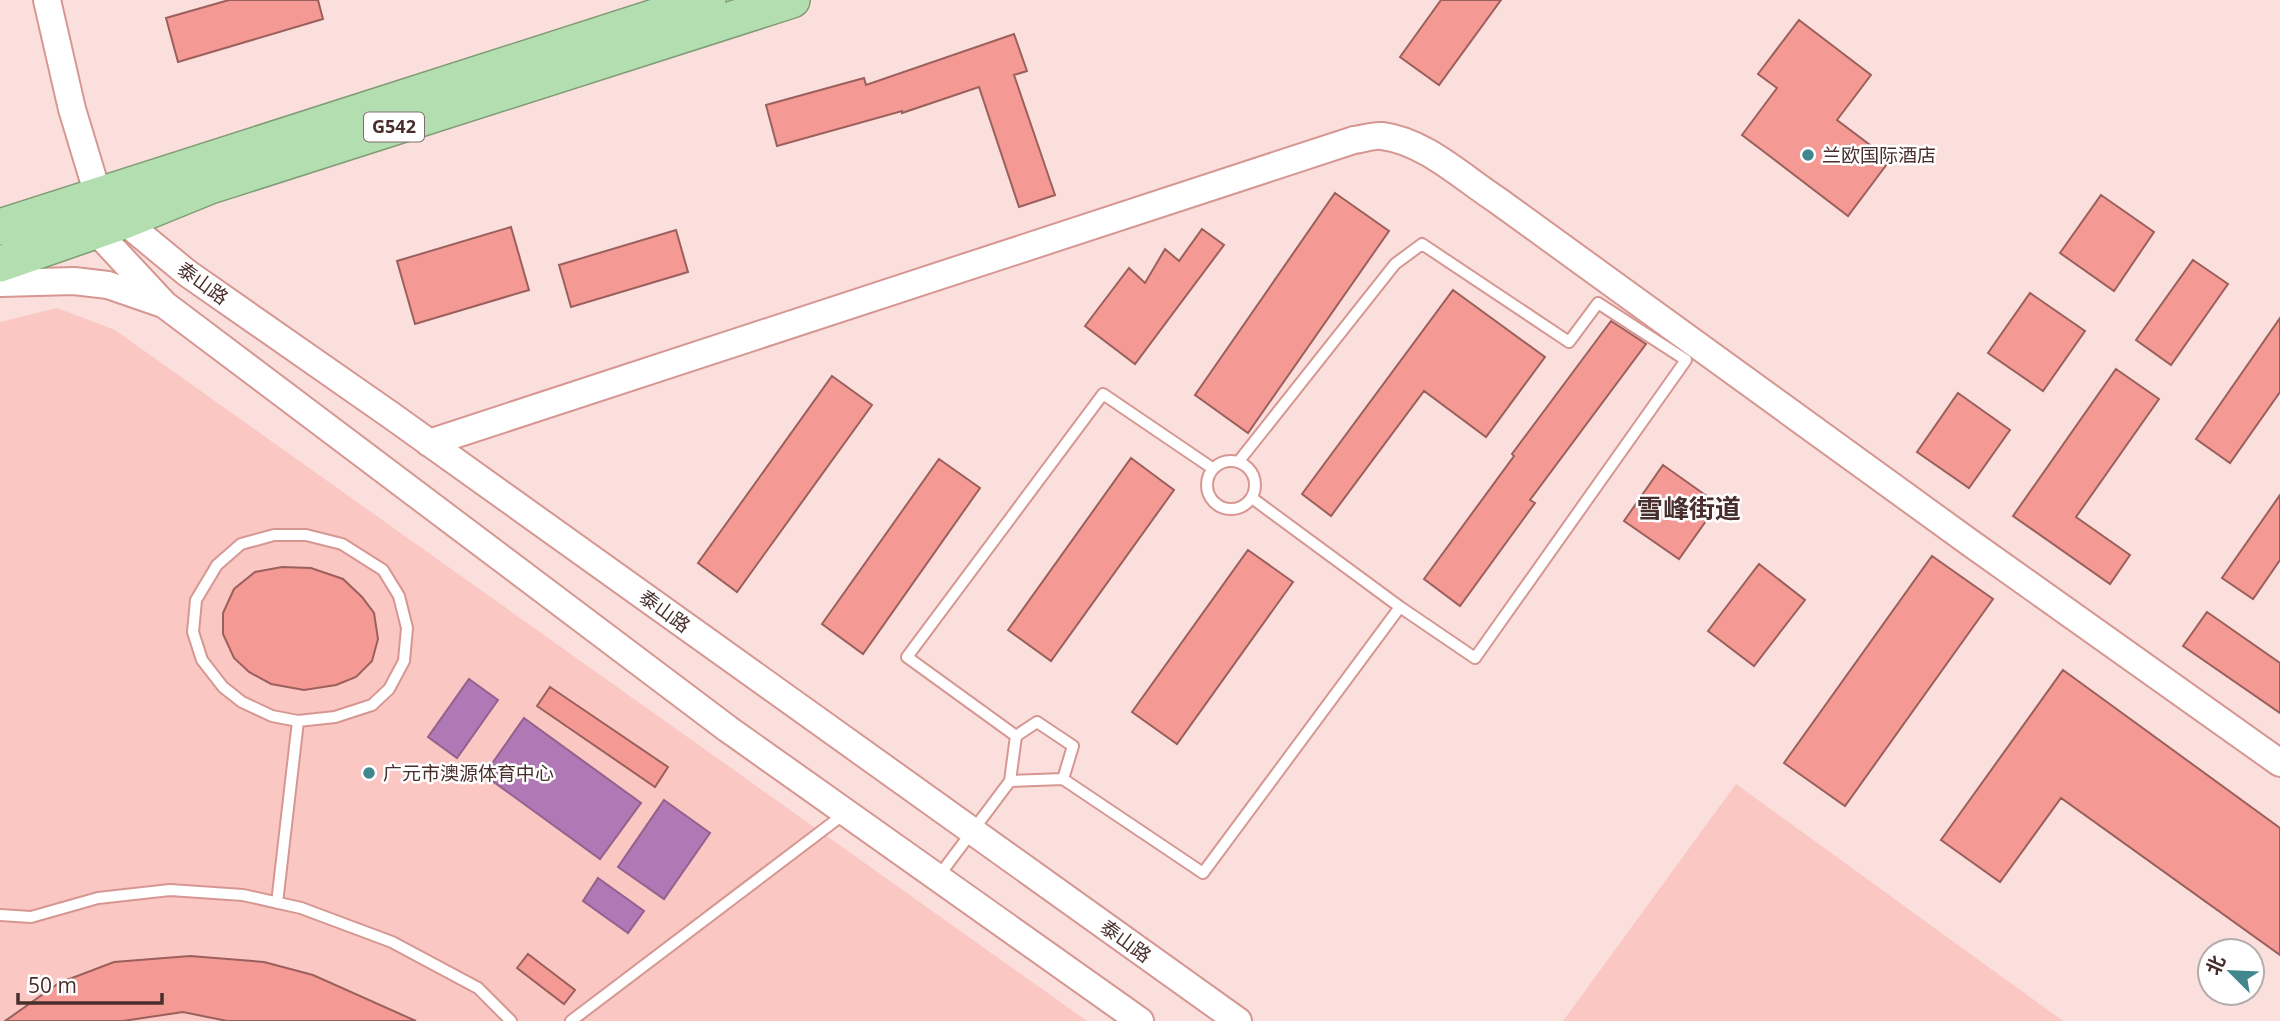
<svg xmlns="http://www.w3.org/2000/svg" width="2280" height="1021" viewBox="0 0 2280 1021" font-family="'Open Sans','Noto Sans SC',sans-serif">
	<rect width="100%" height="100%" fill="#fbdfdd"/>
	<path fill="#fbc7c3" d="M 57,308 L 115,330 L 1087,1021 L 0,1021 L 0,322 Z
		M 1736,784 L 2063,1021 L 1563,1021 Z"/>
	<path fill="#b178b6" stroke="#92628d" stroke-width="2" d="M 469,679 L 498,700 L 457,758 L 428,737 Z
		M 524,718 L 641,803 L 600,859 L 484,775 Z
		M 664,800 L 710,833 L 664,899 L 618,867 Z
		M 598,878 L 644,911 L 628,933 L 583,901 Z"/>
	<path fill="#f49993" stroke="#9b605c" stroke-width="2" d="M 229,0 L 318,0 L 323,19 L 178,62 L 166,18 Z
		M 1441,0 L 1501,0 L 1439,85 L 1400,57 Z
		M 1799,20 L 1871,75 L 1837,120 L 1890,160 L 1848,216 L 1742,135 L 1777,88 L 1758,74 Z
		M 1014,34 L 1027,71 L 1014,75 L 1055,195 L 1019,207 L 979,87 L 902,113 L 902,111 L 777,146 L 766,105 L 864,78 L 866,85 Z
		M 1335,193 L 1389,231 L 1248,433 L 1195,395 Z
		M 2101,195 L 2154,232 L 2114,291 L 2060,253 Z
		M 511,227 L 529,290 L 415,324 L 397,261 Z
		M 1202,229 L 1224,245 L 1135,364 L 1085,326 L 1129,268 L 1145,283 L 1165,249 L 1179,261 Z
		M 676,230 L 688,272 L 571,307 L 559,265 Z
		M 2193,260 L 2228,284 L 2171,365 L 2136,340 Z
		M 1453,290 L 1545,357 L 1486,437 L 1424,391 L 1331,516 L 1302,494 Z
		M 2030,293 L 2085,331 L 2043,391 L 1988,353 Z
		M 2280,318 L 2280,392 L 2230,463 L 2196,439 Z
		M 1611,321 L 1646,344 L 1530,500 L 1535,503 L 1460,606 L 1424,579 L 1514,456 L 1512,454 Z
		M 2116,369 L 2159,399 L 2076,517 L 2130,555 L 2110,584 L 2013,516 Z
		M 832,376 L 872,405 L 737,592 L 698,563 Z
		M 1958,393 L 2010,430 L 1969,488 L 1917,452 Z
		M 1131,458 L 1174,490 L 1051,661 L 1008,630 Z
		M 939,459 L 980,488 L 863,654 L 822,624 Z
		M 1663,465 L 1718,504 L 1679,559 L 1624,521 Z
		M 2280,495 L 2280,560 L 2253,599 L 2222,578 Z
		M 1248,550 L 1293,582 L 1177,744 L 1132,712 Z
		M 1932,556 L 1993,599 L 1845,806 L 1784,763 Z
		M 1759,564 L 1805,600 L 1754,666 L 1708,631 Z
		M 282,567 L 311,568 L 343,579 L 362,597 L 374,613 L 378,639 L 372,661 L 356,677 L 336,685 L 304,690 L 271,684 L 249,672 L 234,658 L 223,634 L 223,613 L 234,589 L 255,572 Z
		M 2207,612 L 2280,663 L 2280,713 L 2183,646 Z
		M 2063,670 L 2280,828 L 2280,955 L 2061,798 L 2000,882 L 1941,840 Z
		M 550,687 L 668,767 L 655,787 L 537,706 Z
		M 528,954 L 575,990 L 564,1004 L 517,968 Z
		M 190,956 L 264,962 L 313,975 L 416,1021 L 227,1021 L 183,1012 L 123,1021 L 5,1021 L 59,983 L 114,962 Z"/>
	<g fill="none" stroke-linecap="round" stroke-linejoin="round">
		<g stroke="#d69792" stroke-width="14">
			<path id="service" d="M1207 485a24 24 0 1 1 48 0a24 24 0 1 1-48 0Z
				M 1239,461 L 1395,264 L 1422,244 L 1569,342 L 1598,303 L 1686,360 L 1475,658 L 1400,607
				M 1212,468 L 1103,394 L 907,657 L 1016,736 L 1037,722 L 1073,746 L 1063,779 L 1203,873 L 1400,607 L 1252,498
				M 274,535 L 306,535 L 342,544 L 383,570 L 399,596 L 407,628 L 404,661 L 389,689 L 372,705 L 335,717 L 298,721 L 272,716 L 242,702 L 223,687 L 202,660 L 193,632 L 196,600 L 217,565 L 241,544 Z
				M 1016,736 L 1010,781 L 1063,779
				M 938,877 L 1010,781
				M 277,903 L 298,721
				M 0,915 L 31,917 L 98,898 L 170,890 L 243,895 L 301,908 L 392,942 L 478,988 L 511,1021
				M 571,1021 L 844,814"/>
		</g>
		<g stroke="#d69792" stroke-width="30">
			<path id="tertiary" d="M 47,0 L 72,109 L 98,195 L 124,221 L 187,273 L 392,416 L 1238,1021
				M 88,216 L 96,231 L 165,305 L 728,729 L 1140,1021
				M 0,283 L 74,281 L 108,285 L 163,304
				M 429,443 L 1354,140 C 1363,139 1373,135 1382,136 C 1424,141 1462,177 1497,200 L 1969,542 L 2280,763"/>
		</g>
		<g stroke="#809b75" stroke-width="38">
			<path id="trunk" d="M 0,227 L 708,0
				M 0,264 L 124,221 L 210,186 L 792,0"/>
		</g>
		<use href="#service" stroke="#fff" stroke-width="10"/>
		<use href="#tertiary" stroke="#fff" stroke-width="26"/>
		<use href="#trunk" stroke="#b2deb0" stroke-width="35"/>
	</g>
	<g fill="#40878e" stroke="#fff" stroke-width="2.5">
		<circle cx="1808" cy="155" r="7"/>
		<circle cx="369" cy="773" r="7"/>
	</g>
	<g text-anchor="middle" stroke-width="5" stroke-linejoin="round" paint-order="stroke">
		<rect fill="#fff" stroke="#7f6d6b" stroke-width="2" x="364" y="112.5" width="60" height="29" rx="5"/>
		<g font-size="18" font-weight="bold" fill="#482e2c">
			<text x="394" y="133">G542</text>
		</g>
		<g font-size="19" fill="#482e2c" stroke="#fff" text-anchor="start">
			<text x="1822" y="162">兰欧国际酒店</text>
			<text x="383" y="780">广元市澳源体育中心</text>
		</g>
		<g font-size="19" fill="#482e2c" stroke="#fff">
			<text transform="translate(203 283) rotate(36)" y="7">泰山路</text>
			<text transform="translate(665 611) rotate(36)" y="7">泰山路</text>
			<text transform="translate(1126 941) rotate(36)" y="7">泰山路</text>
		</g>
		<g font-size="26" font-weight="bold" fill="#482e2c" stroke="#fff">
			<text x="1689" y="518">雪峰街道</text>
		</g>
	</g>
	<g transform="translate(2231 972) rotate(294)"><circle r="33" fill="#ffffff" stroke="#b6abab" stroke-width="2"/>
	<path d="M0-5L12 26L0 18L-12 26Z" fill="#40878e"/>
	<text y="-10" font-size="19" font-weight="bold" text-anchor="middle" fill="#482e2c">北</text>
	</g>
	<path d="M18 993v10h144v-10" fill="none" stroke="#482e2c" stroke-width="3.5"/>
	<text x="28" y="993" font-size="21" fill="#482e2c" stroke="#ffffff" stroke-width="5" paint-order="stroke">50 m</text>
</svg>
